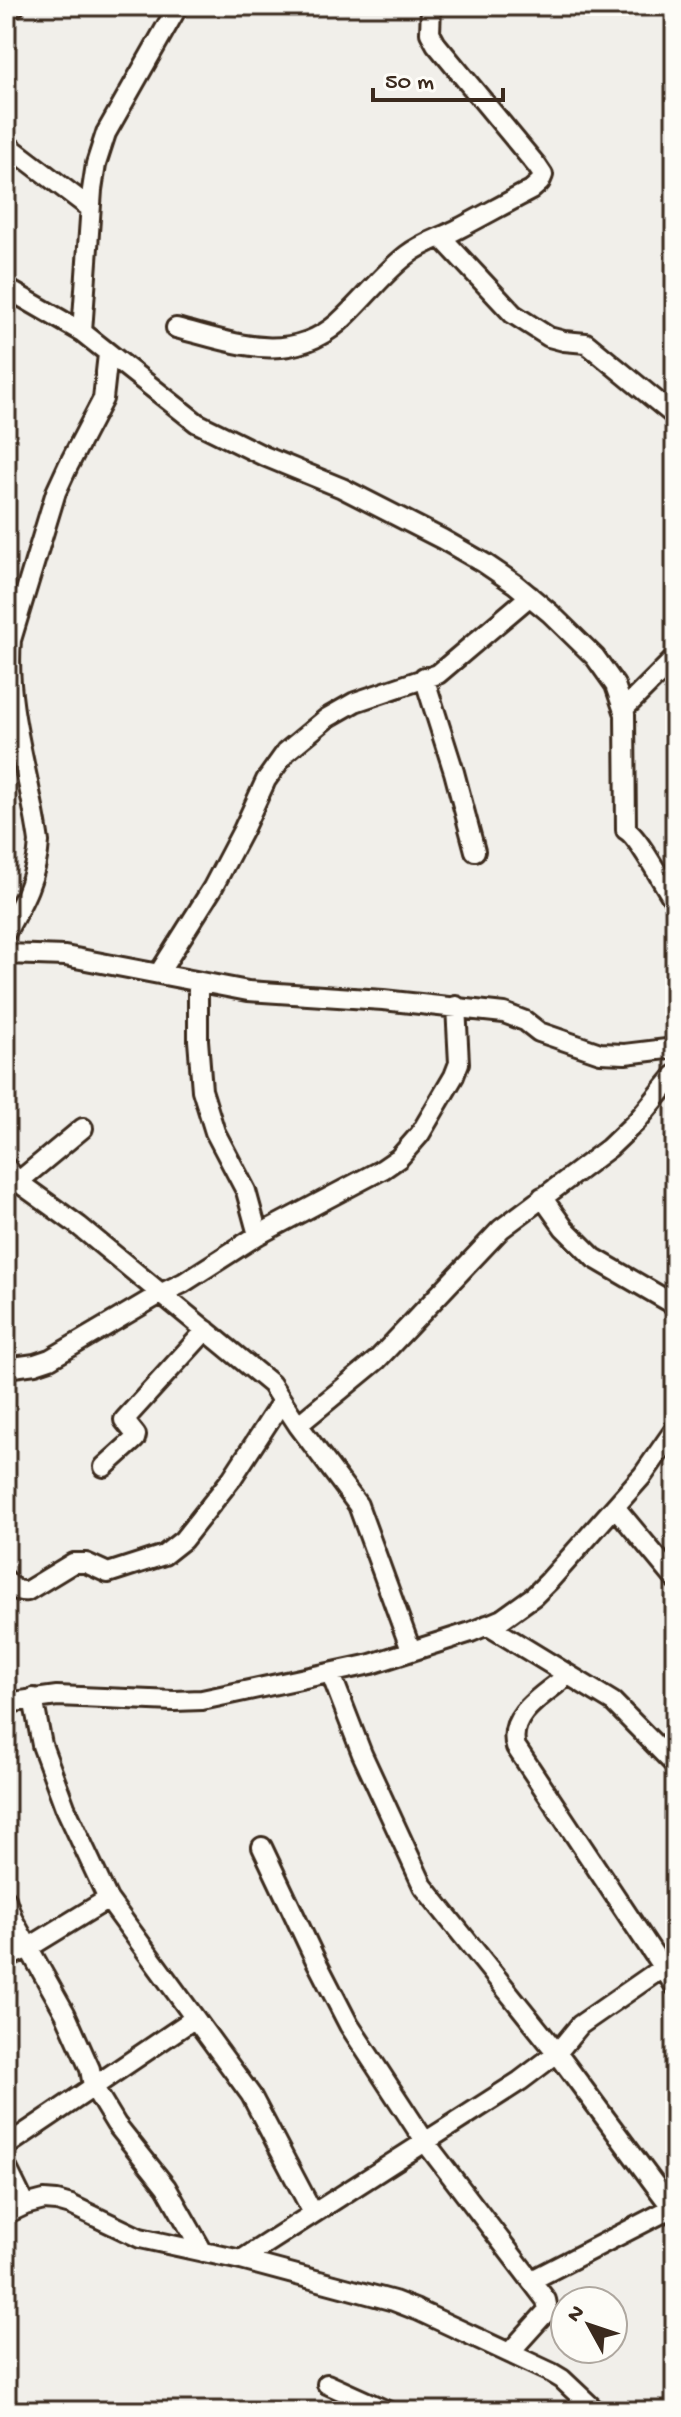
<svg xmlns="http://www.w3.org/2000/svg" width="681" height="2417" viewBox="0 0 681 2417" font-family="'Gochi Hand',sans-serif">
	<rect width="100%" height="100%" fill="#f1efea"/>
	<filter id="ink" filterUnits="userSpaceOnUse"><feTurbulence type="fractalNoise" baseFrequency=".0125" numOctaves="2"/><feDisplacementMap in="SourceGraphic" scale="16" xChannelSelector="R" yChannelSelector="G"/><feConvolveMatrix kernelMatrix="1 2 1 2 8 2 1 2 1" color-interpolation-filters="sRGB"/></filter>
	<g filter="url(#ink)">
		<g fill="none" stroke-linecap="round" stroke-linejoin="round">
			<g stroke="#3b2a1e" stroke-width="24">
				<path id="street" d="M 6,10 L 15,6
					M 6,144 L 90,208
					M 441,237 L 513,314 L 549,337 L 564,341 L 586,343 L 675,416
					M 6,288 L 82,332 L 197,423 L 264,456 L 342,488 L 442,539 L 484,563 L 515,584 L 550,613 L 595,657 L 615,685 L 625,714 L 626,830 C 638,836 665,887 675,902
					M 176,328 C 232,342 288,366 338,323 C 362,302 381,275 407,255 C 422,243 440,238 456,230 C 481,217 506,203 531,190 L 540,182 L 543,175 L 537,166 L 436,44 L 430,33 L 431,6
					M 82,332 L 92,190 L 96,164 L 106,133 L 178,6
					M 424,677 L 454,772 L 475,851
					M 624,709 L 675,658
					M 6,932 C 23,902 37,876 39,842 C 30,775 5,708 11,640 L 56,492 L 68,466 L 103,399 L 108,354
					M 6,954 L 65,956 L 248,991 L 383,1000 L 504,1013 L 525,1021 L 539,1032 L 600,1053 L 625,1054 L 675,1048
					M 159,973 L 212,889 L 243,830 L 266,780 L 286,752 L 327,718 L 355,702 L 438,674 L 530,596
					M 198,982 L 198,1040 L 202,1090 L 215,1132 L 246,1191 L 258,1235
					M 6,1167 L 18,1182 L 79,1226 L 271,1384 L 298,1425 L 358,1505 L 411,1650
					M 18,1182 L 83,1128
					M 542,1197 L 564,1228 L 594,1258 L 675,1305
					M 6,1368 L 35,1364 L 50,1359 L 162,1293 L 183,1283 L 258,1235 L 383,1169 L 399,1158 L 420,1134 L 454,1076 L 459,1063 L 456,1006
					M 298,1425 L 377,1360 L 501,1229 L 609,1148 L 637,1121 L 675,1075
					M 104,1467 L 135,1439 L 136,1435 L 124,1420 L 206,1330
					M 615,1507 L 675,1579
					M 6,1580 C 12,1588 17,1592 27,1591 L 73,1563 L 86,1563 L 108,1573 L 164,1555 L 183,1540 L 232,1478 L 282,1401
					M 487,1625 L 613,1702 L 675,1765
					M 331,1674 L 362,1754 L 423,1886 L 557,2053 L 675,2212
					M 568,1675 C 547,1693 506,1714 516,1747 L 675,1986
					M 33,1698 L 42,1745 L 65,1807 L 108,1899 L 251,2095 L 313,2213
					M 6,1703 L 57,1696 L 174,1701 L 202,1700 L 371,1664 L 471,1632 L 502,1619 L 534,1596 L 549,1581 L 643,1475 L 675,1429
					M 262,1847 L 315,1959 L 349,2025 L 426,2143 L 546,2300 L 548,2310 L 510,2352
					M 6,1899 L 13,1920 L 65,2013 L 90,2069 L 93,2086 L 116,2124 L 166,2187 L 203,2252
					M 6,1958 L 28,1948 L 108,1899
					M 6,2146 L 195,2018
					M 6,2166 L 25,2205
					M 6,2214 L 25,2205 L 44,2200 L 57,2201 L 71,2205 L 140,2238 L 241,2260 L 394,2301 L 417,2310 L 552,2373 L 562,2379 L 596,2411
					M 241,2260 L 520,2081 L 557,2053 L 580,2025 L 675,1959
					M 532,2280 L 672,2208
					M 327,2384 L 387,2411"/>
			</g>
			<use href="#street" stroke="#fdfcf7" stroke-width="18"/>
		</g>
	</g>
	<rect width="681" height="2417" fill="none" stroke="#fdfcf7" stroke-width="32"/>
	<rect x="16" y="16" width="649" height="2385" fill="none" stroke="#3b2a1e" stroke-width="3" filter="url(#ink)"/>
	<g transform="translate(589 2325) rotate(310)"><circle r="38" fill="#fdfcf7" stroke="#afa8a0" stroke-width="2"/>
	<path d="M0-6L14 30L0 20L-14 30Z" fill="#3b2a1e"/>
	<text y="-12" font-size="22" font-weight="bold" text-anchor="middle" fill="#3b2a1e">N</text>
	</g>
	<path d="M373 88v12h130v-12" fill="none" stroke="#3b2a1e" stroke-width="4"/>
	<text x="385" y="88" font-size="24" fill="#3b2a1e" stroke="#fdfcf7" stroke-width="6" paint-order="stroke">50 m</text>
</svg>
